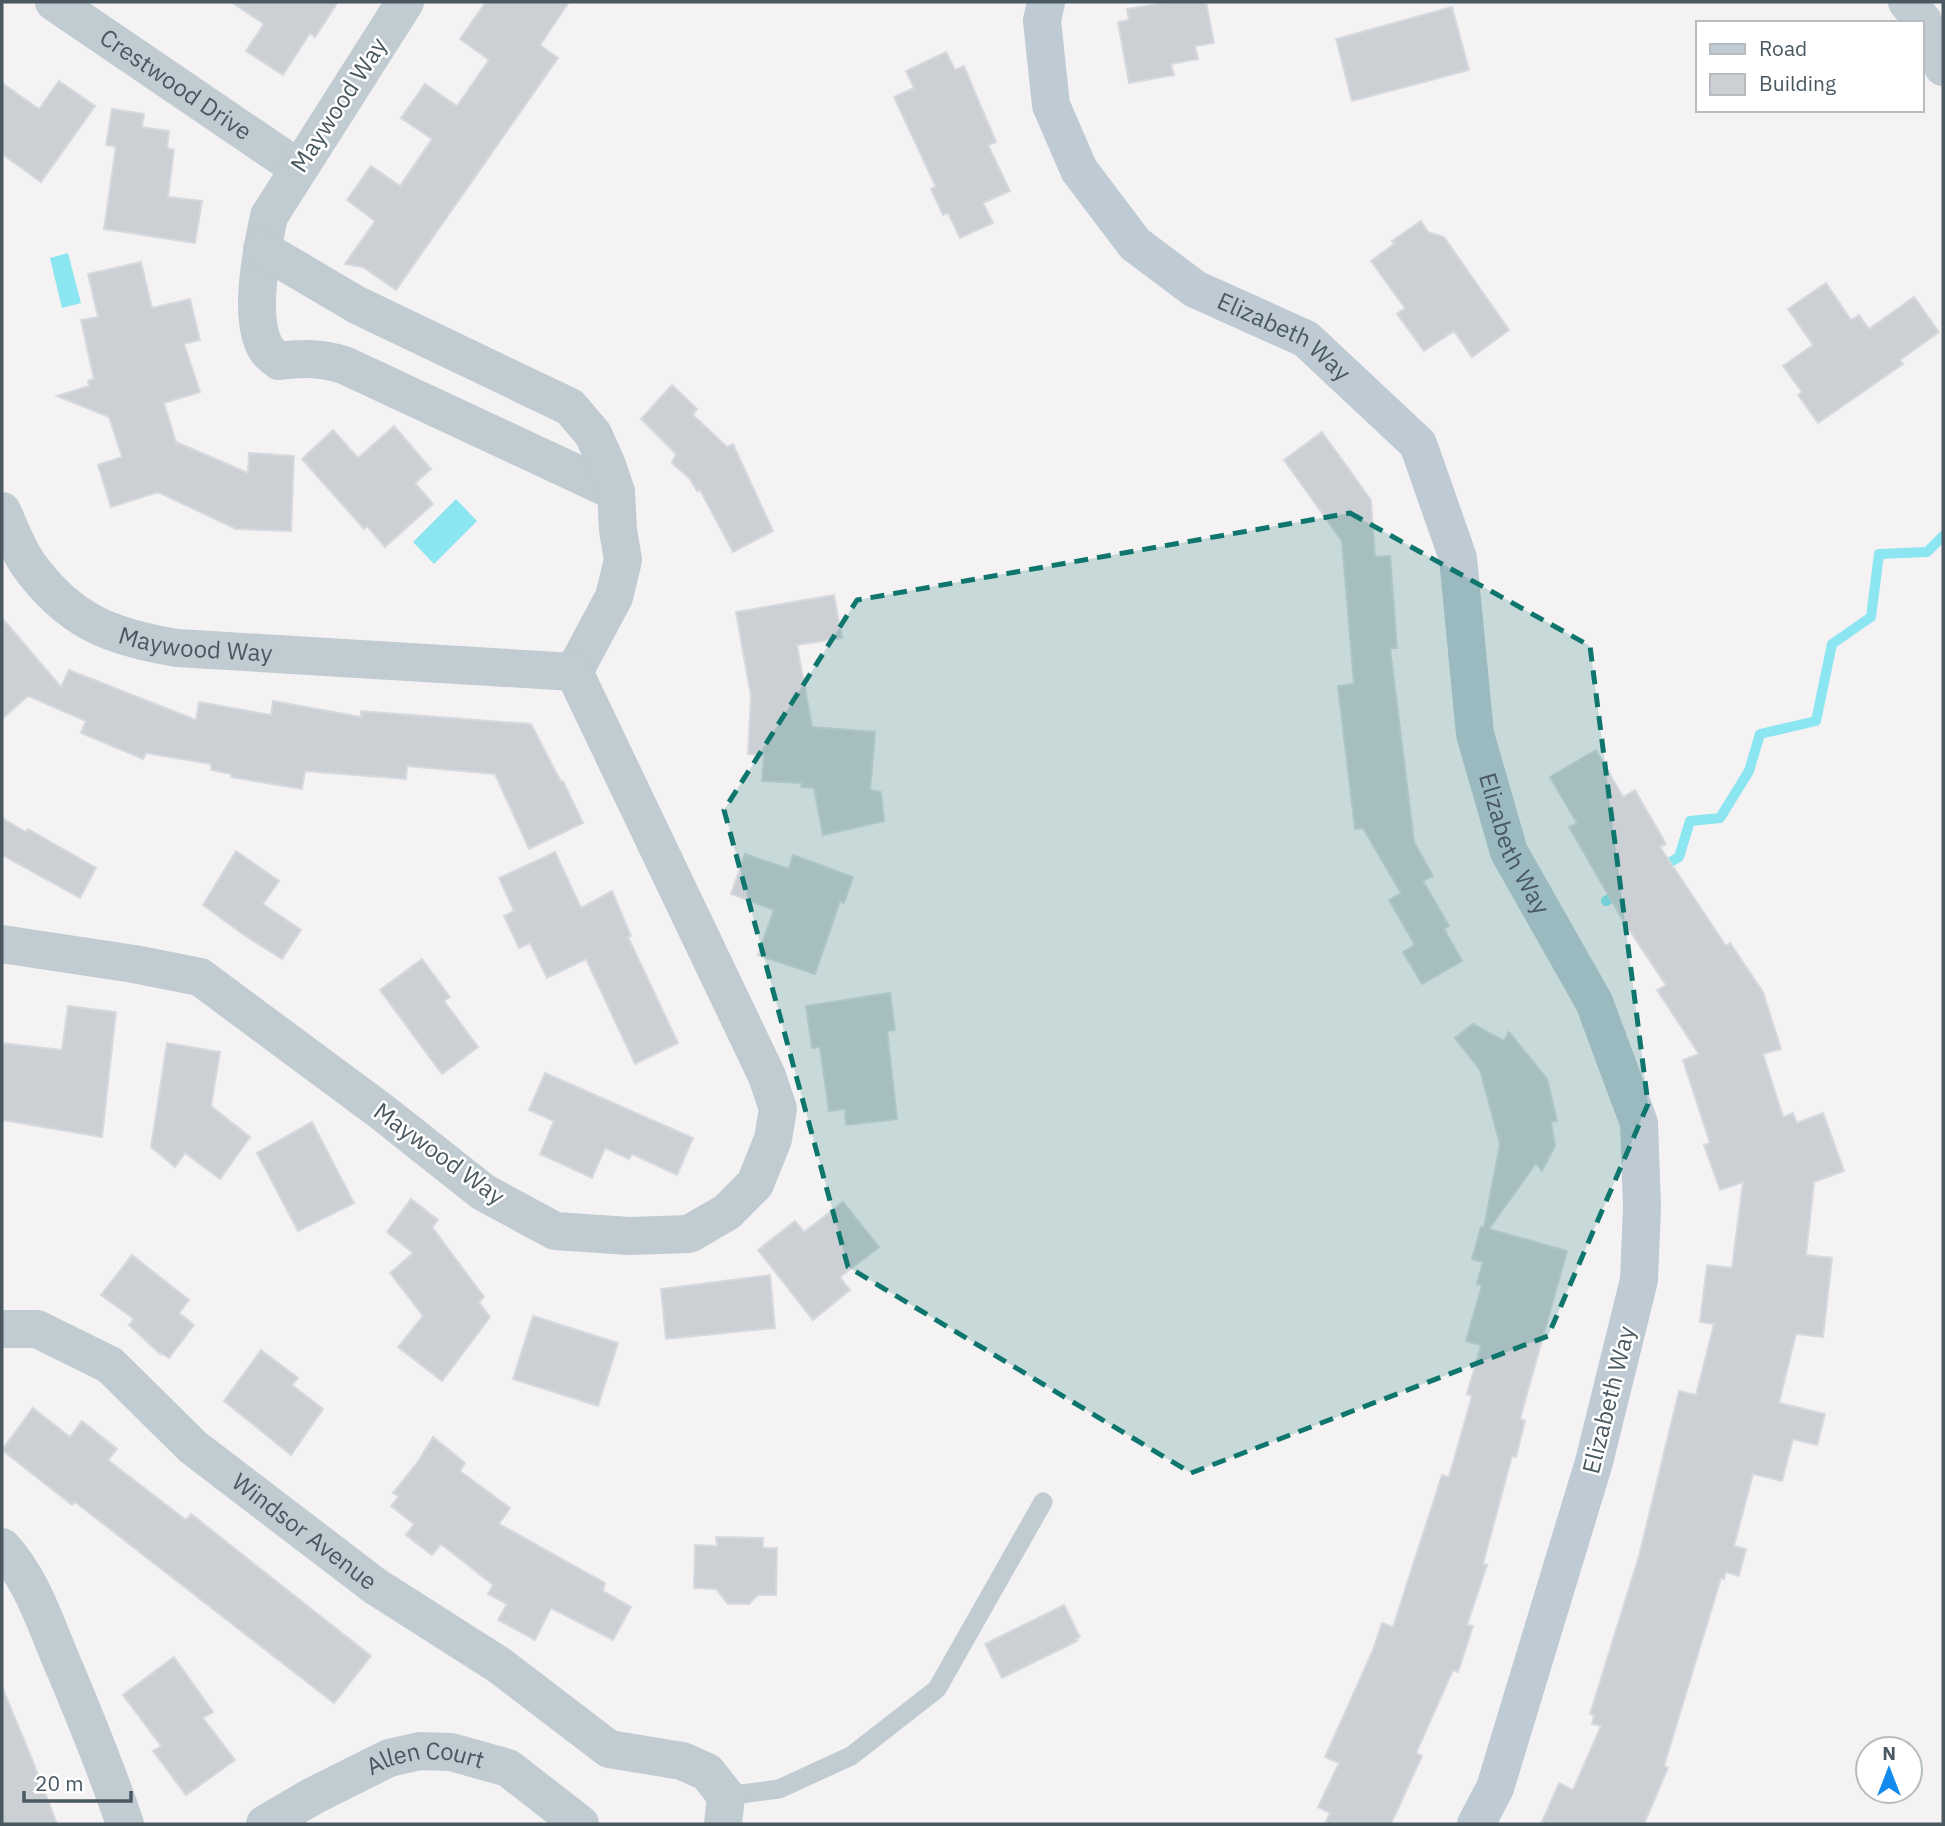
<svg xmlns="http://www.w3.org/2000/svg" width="1945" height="1826" viewBox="0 0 1945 1826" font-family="'IBM Plex Sans',sans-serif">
	<rect width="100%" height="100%" fill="#f5f2f3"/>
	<path fill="#8ce6f1" d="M 68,253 L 81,303 L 62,308 L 50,258 Z
		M 456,499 L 477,521 L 434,564 L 413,542 Z"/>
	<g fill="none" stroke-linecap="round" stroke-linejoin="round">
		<path stroke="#8ce6f1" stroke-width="10" d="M 1659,869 L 1679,857 L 1690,821 L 1720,818 L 1749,771 L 1760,734 L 1816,721 L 1832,644 L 1871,617 L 1879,554 L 1927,552 L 1943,536
			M 1606,901 L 1621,891"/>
	</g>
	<path fill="#ccd0d5" stroke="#d6d9de" stroke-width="2" d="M 231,2 L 338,2 L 315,37 L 310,33 L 283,75 L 246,51 L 264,24 Z
		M 486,2 L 569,2 L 540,45 L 558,58 L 396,290 L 363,267 L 345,264 L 375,221 L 347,200 L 371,166 L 400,186 L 432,139 L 401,118 L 425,84 L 457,106 L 489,60 L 460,39 Z
		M 1170,2 L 1206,2 L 1214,43 L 1195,46 L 1198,59 L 1171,64 L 1174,75 L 1129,83 L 1118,22 L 1129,20 L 1127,9 Z
		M 1452,7 L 1469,70 L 1352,101 L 1336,39 Z
		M 946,52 L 955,70 L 964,66 L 996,142 L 988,145 L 1010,191 L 983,203 L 993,223 L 960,238 L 948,213 L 943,215 L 931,189 L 936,187 L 894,97 L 914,88 L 906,71 Z
		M 59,81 L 95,106 L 41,182 L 2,154 L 2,83 L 39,109 Z
		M 112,109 L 144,114 L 142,127 L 169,131 L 167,148 L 174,150 L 168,197 L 202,201 L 195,243 L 104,229 L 116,147 L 106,145 Z
		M 1421,221 L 1428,232 L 1444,237 L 1509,330 L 1472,357 L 1454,331 L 1424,351 L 1397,314 L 1405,308 L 1371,261 L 1394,244 L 1392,241 Z
		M 141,262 L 152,308 L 190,299 L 200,340 L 184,344 L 200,392 L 164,403 L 176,442 L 248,473 L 249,453 L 294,456 L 291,531 L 236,529 L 158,492 L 111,507 L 98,465 L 122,457 L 109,417 L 57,396 L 89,386 L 88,381 L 94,379 L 81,320 L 98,317 L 88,274 Z
		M 1826,283 L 1851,320 L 1859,315 L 1869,329 L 1914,297 L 1939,332 L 1900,360 L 1903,364 L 1818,423 L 1798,395 L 1802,392 L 1783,366 L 1813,345 L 1788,309 Z
		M 672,385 L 697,409 L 693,415 L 727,447 L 733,444 L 773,531 L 733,552 L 700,490 L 697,491 L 690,479 L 672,463 L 676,454 L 641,419 Z
		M 394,426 L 431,469 L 415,483 L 433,504 L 385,547 L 367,526 L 364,529 L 302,459 L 333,430 L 358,458 Z
		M 1322,432 L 1371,500 L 1375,557 L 1390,556 L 1397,648 L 1390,648 L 1414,842 L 1433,876 L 1423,881 L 1449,926 L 1444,929 L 1462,961 L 1422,984 L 1403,952 L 1415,945 L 1389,900 L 1401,893 L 1363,828 L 1355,829 L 1338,686 L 1354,684 L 1342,541 L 1284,460 Z
		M 834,595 L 842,638 L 797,645 L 812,727 L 875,732 L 870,790 L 881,792 L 884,821 L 823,835 L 814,788 L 801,787 L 802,783 L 762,781 L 764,755 L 748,754 L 751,696 L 736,612 Z
		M 2,618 L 61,687 L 69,670 L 196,720 L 199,702 L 271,715 L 273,701 L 361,717 L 361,711 L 531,724 L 561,782 L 563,781 L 583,823 L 529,849 L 495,774 L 407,766 L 406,779 L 305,771 L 302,789 L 231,777 L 231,774 L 211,770 L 211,764 L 146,753 L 143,759 L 81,733 L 86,721 L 28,696 L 2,719 Z
		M 1596,750 L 1623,797 L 1635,790 L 1666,844 L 1660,847 L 1726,946 L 1730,943 L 1763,992 L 1781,1049 L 1763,1054 L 1783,1117 L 1793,1113 L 1797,1123 L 1823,1113 L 1844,1171 L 1814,1182 L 1806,1255 L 1832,1258 L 1823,1337 L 1796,1334 L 1779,1403 L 1825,1414 L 1817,1445 L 1793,1439 L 1782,1481 L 1753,1474 L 1734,1546 L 1746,1549 L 1739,1576 L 1726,1572 L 1724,1579 L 1721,1578 L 1664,1766 L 1668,1768 L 1644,1824 L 1541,1824 L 1559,1783 L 1573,1790 L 1601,1726 L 1592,1724 L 1594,1715 L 1590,1714 L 1639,1556 L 1679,1391 L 1696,1395 L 1714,1324 L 1700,1322 L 1707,1265 L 1732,1268 L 1743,1182 L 1720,1190 L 1704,1145 L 1710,1143 L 1683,1060 L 1699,1054 L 1657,990 L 1666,985 L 1624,922 L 1569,827 L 1577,823 L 1550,777 Z
		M 2,818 L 26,832 L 28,829 L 96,868 L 80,898 L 2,855 Z
		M 236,851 L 279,881 L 263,904 L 301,930 L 282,959 L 244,935 L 203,905 Z
		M 555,852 L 581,908 L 612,891 L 631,936 L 628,937 L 678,1043 L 635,1064 L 586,959 L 547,978 L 530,943 L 519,948 L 504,916 L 514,911 L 499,878 Z
		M 745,854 L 789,869 L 793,855 L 853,877 L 844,903 L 840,901 L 815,974 L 758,955 L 774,910 L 731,894 Z
		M 422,959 L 450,997 L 444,1001 L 478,1047 L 442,1074 L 380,990 Z
		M 890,993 L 895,1030 L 887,1031 L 897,1119 L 846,1125 L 845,1109 L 829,1111 L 820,1047 L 812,1048 L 806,1006 Z
		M 68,1006 L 116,1012 L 102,1137 L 2,1120 L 2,1043 L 62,1050 Z
		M 1473,1024 L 1504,1041 L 1509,1032 L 1547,1079 L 1557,1121 L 1551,1122 L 1555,1146 L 1542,1171 L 1536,1163 L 1489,1229 L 1567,1251 L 1520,1419 L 1525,1421 L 1516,1457 L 1512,1456 L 1483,1564 L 1487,1565 L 1467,1625 L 1473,1626 L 1458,1672 L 1453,1670 L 1416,1753 L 1422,1756 L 1391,1824 L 1325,1824 L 1330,1813 L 1318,1807 L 1339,1763 L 1325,1757 L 1373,1650 L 1382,1623 L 1393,1627 L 1442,1475 L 1449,1477 L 1472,1396 L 1467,1394 L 1481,1345 L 1466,1341 L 1482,1285 L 1477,1284 L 1483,1262 L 1472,1259 L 1481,1227 L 1484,1228 L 1500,1144 L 1480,1070 L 1455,1038 Z
		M 167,1043 L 220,1052 L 211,1106 L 250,1137 L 220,1179 L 185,1153 L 175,1167 L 151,1147 Z
		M 545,1073 L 693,1138 L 677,1175 L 632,1154 L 629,1159 L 605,1148 L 592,1178 L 540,1154 L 554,1121 L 529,1110 Z
		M 312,1122 L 354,1203 L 298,1231 L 257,1153 Z
		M 411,1199 L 438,1220 L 432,1227 L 484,1297 L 479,1302 L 490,1317 L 442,1381 L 398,1347 L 423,1316 L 390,1273 L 413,1253 L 387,1232 Z
		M 843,1202 L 879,1247 L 840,1277 L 850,1290 L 813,1320 L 758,1250 L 795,1221 L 804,1232 Z
		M 132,1255 L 189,1300 L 179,1313 L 194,1325 L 169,1358 L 161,1353 L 160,1354 L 129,1325 L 134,1319 L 101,1295 Z
		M 770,1275 L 775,1328 L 666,1339 L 661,1289 Z
		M 533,1316 L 618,1343 L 598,1406 L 513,1379 Z
		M 261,1350 L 298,1378 L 292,1385 L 323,1409 L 291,1455 L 224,1401 Z
		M 33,1408 L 70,1437 L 82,1421 L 117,1449 L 108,1460 L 186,1520 L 191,1514 L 371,1656 L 334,1703 L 75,1502 L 72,1505 L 2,1450 Z
		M 433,1437 L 465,1463 L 460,1471 L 510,1508 L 499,1524 L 605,1583 L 603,1591 L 631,1607 L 613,1640 L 551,1608 L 535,1640 L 498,1620 L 507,1604 L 488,1594 L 493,1585 L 441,1544 L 432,1555 L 406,1535 L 414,1524 L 391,1506 L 399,1496 L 393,1493 L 417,1463 Z
		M 716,1537 L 763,1538 L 763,1548 L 777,1548 L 776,1595 L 758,1595 L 749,1604 L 728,1604 L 716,1589 L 694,1588 L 695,1545 L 717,1546 Z
		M 1064,1605 L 1080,1637 L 1076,1639 L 1077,1641 L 1002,1678 L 985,1644 Z
		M 174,1657 L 213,1712 L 203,1718 L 235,1760 L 186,1795 L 153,1751 L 161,1746 L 123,1695 Z
		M 2,1687 L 30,1754 L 57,1824 L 2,1824 Z"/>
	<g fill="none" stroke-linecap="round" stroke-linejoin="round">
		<path stroke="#c0cbd2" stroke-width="19" d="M 726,1796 L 779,1789 L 851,1756 L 937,1689 L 1043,1502"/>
		<g stroke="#c0cbd2" stroke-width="38">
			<path id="s1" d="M 54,2 L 298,168"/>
			<path d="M 405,2 L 269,216 C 262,250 247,320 267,350 C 269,354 276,358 279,361 C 303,358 321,358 344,365 L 616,492"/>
			<path d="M 1907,2 L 1923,21 L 1943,67"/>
			<path d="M 262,249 L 357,305 L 570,407 L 593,434 L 607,465 L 616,492 L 618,530 L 623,560 L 614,597 L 574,672"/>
			<path id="s2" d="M 2,511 C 10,528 17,548 28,564 C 69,621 110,637 177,648 L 574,672 L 767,1076 L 778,1109 L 773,1139 L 755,1184 L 727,1212 L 689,1234 L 629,1236 L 555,1231 L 483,1192 L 382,1112 L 200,977 L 134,964 L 2,944"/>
			<path id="s3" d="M 2,1329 L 37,1329 L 110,1365 L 193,1447 L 375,1586 L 499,1665 L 609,1749 L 682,1761 L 707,1772 L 726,1796 L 723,1824"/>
			<path d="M 2,1547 C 31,1578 45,1622 61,1660 C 84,1714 106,1768 125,1824"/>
			<path id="s4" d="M 265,1824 L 313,1796 L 389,1758 L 420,1751 L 451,1752 L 508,1768 L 580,1824"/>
		</g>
		<path stroke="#becbd4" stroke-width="38" id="s5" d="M 1046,2 L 1042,21 L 1051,105 L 1079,170 L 1135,244 L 1195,289 L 1306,339 L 1418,444 L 1458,558 L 1475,734 L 1509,852 L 1594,1002 L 1639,1123 L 1642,1207 L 1639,1280 L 1594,1462 L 1495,1788 L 1476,1824"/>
	</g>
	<path fill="#0f766e" fill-opacity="0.2" stroke="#0f766e" stroke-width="5" stroke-dasharray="14 9" stroke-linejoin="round" d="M 1350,513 L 1590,646 L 1648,1104 L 1548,1336 L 1191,1473 L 848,1267 L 724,810 L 857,600 Z"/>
	<g text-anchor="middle" stroke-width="5" stroke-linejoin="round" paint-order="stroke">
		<g font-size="24" fill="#495861" stroke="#fff">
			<text dy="8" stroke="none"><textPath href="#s1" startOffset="147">Crestwood Drive</textPath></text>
			<text transform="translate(339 105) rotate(-57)" y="8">Maywood Way</text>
			<text dy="8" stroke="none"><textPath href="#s5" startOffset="444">Elizabeth Way</textPath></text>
			<text dy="8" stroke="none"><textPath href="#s2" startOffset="254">Maywood Way</textPath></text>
			<text dy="8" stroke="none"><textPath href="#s5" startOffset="1032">Elizabeth Way</textPath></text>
			<text transform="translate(439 1154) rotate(36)" y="8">Maywood Way</text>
			<text transform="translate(1609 1400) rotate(-76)" y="8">Elizabeth Way</text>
			<text dy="8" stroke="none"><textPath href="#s3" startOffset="373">Windsor Avenue</textPath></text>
			<text dy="8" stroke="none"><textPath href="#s4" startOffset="177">Allen Court</textPath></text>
		</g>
	</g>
	<rect width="1945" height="1826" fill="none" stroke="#495861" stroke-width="7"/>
	<rect x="1696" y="21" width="228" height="91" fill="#ffffff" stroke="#b6bcc0" stroke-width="2"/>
	<rect x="1710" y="44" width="35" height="10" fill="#becbd4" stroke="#b6bcc0" stroke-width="2"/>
	<text x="1759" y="56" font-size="21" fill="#495861">Road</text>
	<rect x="1710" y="74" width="35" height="21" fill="#ccd0d5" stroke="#b6bcc0" stroke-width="2"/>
	<text x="1759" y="91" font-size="21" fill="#495861">Building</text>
	<g transform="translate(1889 1770)"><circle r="33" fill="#ffffff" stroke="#b6bcc0" stroke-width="2"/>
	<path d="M0-5L12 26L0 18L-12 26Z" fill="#138aee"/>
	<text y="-10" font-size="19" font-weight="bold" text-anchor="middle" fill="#495861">N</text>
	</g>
	<path d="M24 1791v10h107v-10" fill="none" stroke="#495861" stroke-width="3.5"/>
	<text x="35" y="1791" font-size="21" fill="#495861" stroke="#ffffff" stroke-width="5" paint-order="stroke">20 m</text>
</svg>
